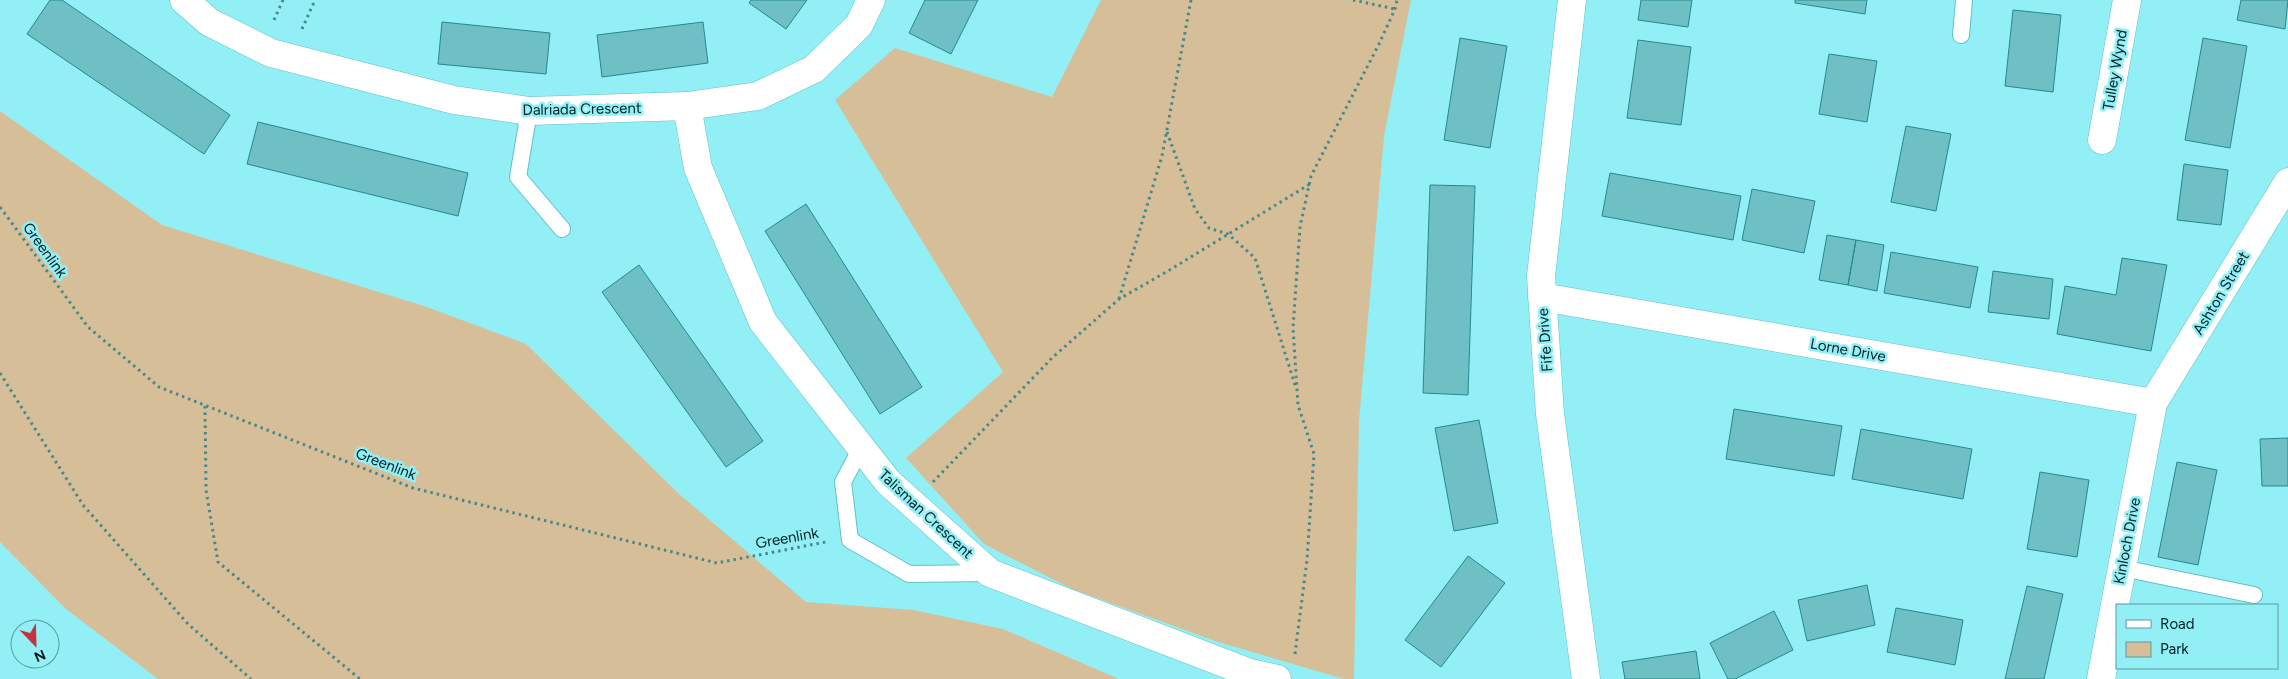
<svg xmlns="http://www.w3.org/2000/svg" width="2288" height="679" viewBox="0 0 2288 679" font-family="Figtree,sans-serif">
	<rect width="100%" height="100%" fill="#92eff5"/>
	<path fill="#d6bf98" d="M 1101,0 L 1411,0 L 1384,136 L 1359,421 L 1354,679 L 1344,679 L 1218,642 L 1072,589 L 984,544 L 906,458 L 1003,372 L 835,100 L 895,48 L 1052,97 Z
		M 0,111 L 162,225 L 424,306 L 526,344 L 678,493 L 806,602 L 913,610 L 1003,629 L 1119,679 L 158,679 L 66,609 L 0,542 Z"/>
	<path fill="#6ec0c5" stroke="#24898f" d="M 50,0 L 62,0 L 230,115 L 204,154 L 27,34 Z
		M 751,0 L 807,0 L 786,29 L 749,3 Z
		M 925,0 L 978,0 L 951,54 L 909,33 Z
		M 1641,0 L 1692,0 L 1688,27 L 1638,20 Z
		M 1795,0 L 1867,0 L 1865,14 L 1795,3 Z
		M 2241,0 L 2288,0 L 2285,29 L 2237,20 Z
		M 2013,10 L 2061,15 L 2053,92 L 2005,86 Z
		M 442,22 L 550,33 L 546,74 L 438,64 Z
		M 703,22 L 708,63 L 602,77 L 597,35 Z
		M 1460,38 L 1507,46 L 1490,148 L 1444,140 Z
		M 2203,38 L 2247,46 L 2230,148 L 2185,140 Z
		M 1638,40 L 1691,47 L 1681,125 L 1627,118 Z
		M 1829,54 L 1877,61 L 1867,122 L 1819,114 Z
		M 258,122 L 468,173 L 458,216 L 247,164 Z
		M 1906,126 L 1951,134 L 1936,211 L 1891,202 Z
		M 2184,164 L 2228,170 L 2221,225 L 2177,220 Z
		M 1610,173 L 1741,196 L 1733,240 L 1602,216 Z
		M 1430,185 L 1475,186 L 1468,395 L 1423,393 Z
		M 1752,189 L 1815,201 L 1804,253 L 1742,240 Z
		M 806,204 L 922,387 L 880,414 L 765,231 Z
		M 1827,235 L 1856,240 L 1848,285 L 1819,280 Z
		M 1856,240 L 1884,245 L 1877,291 L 1848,285 Z
		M 1891,252 L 1978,267 L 1970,308 L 1884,293 Z
		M 2122,258 L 2167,265 L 2151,351 L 2057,334 L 2065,286 L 2116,295 Z
		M 639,265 L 763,441 L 726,467 L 602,292 Z
		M 1993,271 L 2053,279 L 2049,319 L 1988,312 Z
		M 1734,409 L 1842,426 L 1834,476 L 1726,459 Z
		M 1479,420 L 1498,523 L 1454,531 L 1435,428 Z
		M 1861,429 L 1972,449 L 1963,499 L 1852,479 Z
		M 2288,438 L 2288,486 L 2262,486 L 2260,439 Z
		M 2177,462 L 2217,470 L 2198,565 L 2158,557 Z
		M 2040,472 L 2089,480 L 2077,557 L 2027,549 Z
		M 1468,556 L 1505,583 L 1441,667 L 1405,640 Z
		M 1867,585 L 1875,625 L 1807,641 L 1798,600 Z
		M 2027,586 L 2063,594 L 2044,679 L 2005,679 Z
		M 1896,608 L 1963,620 L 1955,665 L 1887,652 Z
		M 1774,611 L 1793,650 L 1735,679 L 1728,679 L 1710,643 Z
		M 1696,651 L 1700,679 L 1625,679 L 1622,662 Z"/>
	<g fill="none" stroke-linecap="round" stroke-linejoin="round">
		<g stroke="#63c0c6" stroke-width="18">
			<path id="lane" d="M 1961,35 L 1964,0
				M 529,111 L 518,177 L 562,229
				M 861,448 L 843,482 L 850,540 L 909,574 L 990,573
				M 2122,568 L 2254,595"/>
		</g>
		<g stroke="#63c0c6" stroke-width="29">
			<path id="street" d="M 184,0 L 209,22 L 271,53 L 454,100 L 529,111 L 687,106 L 758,96 L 814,69 L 859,25 L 871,0
				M 1572,0 L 1541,276 L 1550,414 L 1586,679
				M 687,106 L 698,168 L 763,322 L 888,482 L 990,573 L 1250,673 L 1277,679
				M 2102,140 L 2127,0
				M 1542,297 L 2153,403
				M 2101,679 L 2153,403 L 2288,182"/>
		</g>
		<path stroke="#49878b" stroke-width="3" stroke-dasharray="2.5 4" stroke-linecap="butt" d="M 1353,0 L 1395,9
			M 274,20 L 283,0
			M 302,29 L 315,0
			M 1167,132 L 1195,209 L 1209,228 L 1228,234 L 1255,258 L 1296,388
			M 0,207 L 88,327 L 159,387 L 413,488 L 717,563 L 826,542
			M 1119,299 L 1162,156 L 1191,0
			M 0,373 L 83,505 L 188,624 L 251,679
			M 205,406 L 206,490 L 218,562 L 360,679
			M 933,482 L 1053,357 L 1119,299 L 1168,271 L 1310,184
			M 1295,654 L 1307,560 L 1314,454 L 1298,405 L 1293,328 L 1300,227 L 1311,176 L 1379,44 L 1395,9 L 1397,0"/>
		<use href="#lane" stroke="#fff" stroke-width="16"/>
		<use href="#street" stroke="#fff" stroke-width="28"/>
	</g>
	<g text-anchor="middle" stroke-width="5" stroke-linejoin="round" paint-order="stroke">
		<g font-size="15" fill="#011f21" stroke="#92eff5">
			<text transform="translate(2115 70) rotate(-80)" y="5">Tulley Wynd</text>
			<text transform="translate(582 109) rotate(-1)" y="5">Dalriada Crescent</text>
			<text transform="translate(45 250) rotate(54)" y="5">Greenlink</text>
			<text transform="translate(2221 293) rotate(-59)" y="5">Ashton Street</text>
			<text transform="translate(1545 340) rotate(-94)" y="5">Fife Drive</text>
			<text transform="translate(1848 350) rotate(10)" y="5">Lorne Drive</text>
			<text transform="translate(386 464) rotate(21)" y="5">Greenlink</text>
			<text transform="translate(926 514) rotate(43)" y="5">Talisman Crescent</text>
			<text transform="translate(787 538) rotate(-10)" y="5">Greenlink</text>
			<text transform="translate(2127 541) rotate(-79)" y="5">Kinloch Drive</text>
		</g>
	</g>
	<rect x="2116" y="604" width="162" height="65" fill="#92eff5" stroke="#589ca0"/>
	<rect x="2126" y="620" width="25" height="8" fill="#ffffff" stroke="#589ca0"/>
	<text x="2160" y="629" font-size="15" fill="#011f21">Road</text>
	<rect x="2126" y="642" width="25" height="15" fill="#d6bf98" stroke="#589ca0"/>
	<text x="2160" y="654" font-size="15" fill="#011f21">Park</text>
	<g transform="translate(35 644) rotate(157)"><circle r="24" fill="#92eff5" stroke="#589ca0"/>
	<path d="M0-4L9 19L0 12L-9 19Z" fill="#c43440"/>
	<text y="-8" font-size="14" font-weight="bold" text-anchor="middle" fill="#011f21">N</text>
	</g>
</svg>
